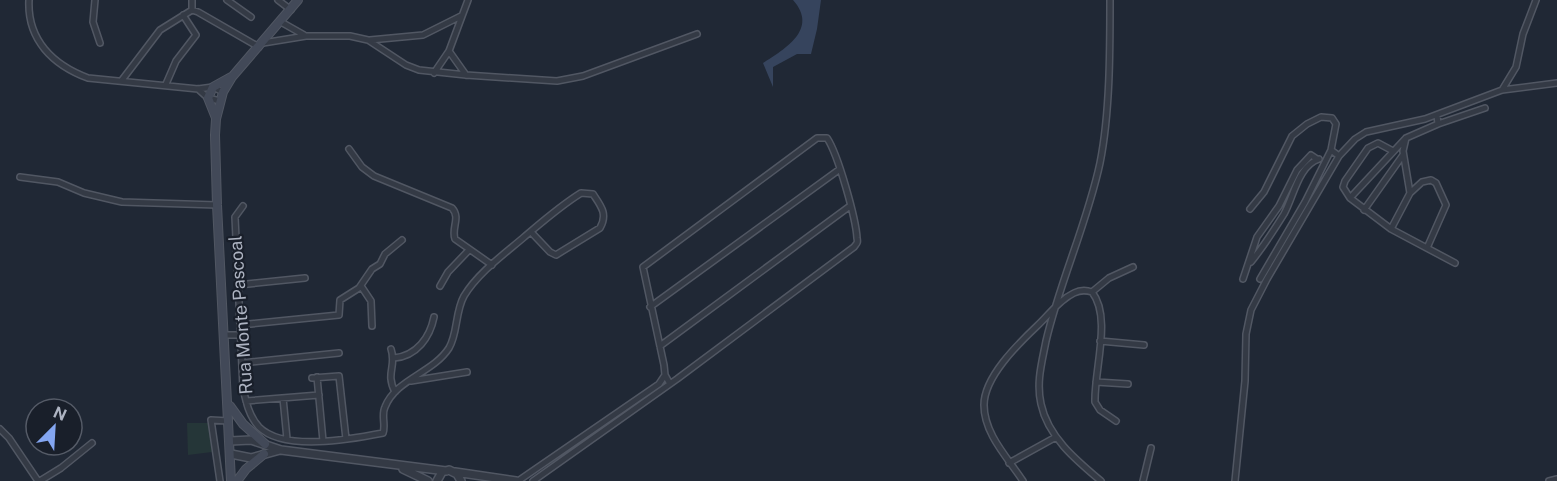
<svg xmlns="http://www.w3.org/2000/svg" width="1557" height="481" viewBox="0 0 1557 481" font-family="'Public Sans',sans-serif">
	<rect width="100%" height="100%" fill="#202835"/>
	<path fill="#253638" d="M 187,423 L 210,423 L 212,452 L 188,455 Z"/>
	<path fill="#36445d" d="M 793,0 L 821,0 L 817,29 L 811,54 L 797,54 L 773,67 L 773,87 L 763,63 C 785,49 819,29 793,0 Z"/>
	<g fill="none" stroke-linecap="round" stroke-linejoin="round">
		<g stroke="#515763" stroke-width="8">
			<path id="minor" d="M 29,0 C 27,40 53,65 88,78 L 198,89 L 213,87 L 223,92
				M 95,0 L 93,22 L 100,43
				M 192,0 L 192,10
				M 227,0 L 251,17
				M 278,0 L 291,10
				M 192,10 L 198,12 L 259,47
				M 281,22 L 304,35
				M 370,40 L 423,35 L 461,16
				M 263,43 L 306,36 L 350,36 L 368,40 L 406,65 L 419,70 L 466,75 L 557,81 L 583,76 L 697,34
				M 449,51 L 466,75
				M 434,73 L 449,51 L 468,0
				M 122,80 L 160,30 L 192,10
				M 166,84 L 176,61 L 196,35 L 183,15
				M 198,89 L 208,98 L 220,101
				M 1502,90 L 1516,67 L 1523,34 L 1536,0
				M 1438,124 L 1485,108
				M 1406,138 L 1403,151 L 1410,193 L 1391,229 L 1350,198 L 1406,138 L 1438,124 L 1437,115
				M 349,149 L 362,167 L 374,176 L 452,208 C 461,218 451,228 455,239 L 492,265
				M 20,177 L 58,182 L 84,193 L 122,202 L 217,205
				M 1410,193 L 1422,182 L 1431,180 L 1436,183 L 1446,205 L 1427,248
				M 1350,198 L 1343,187 L 1345,181 L 1368,148 L 1378,143 L 1393,151
				M 243,206 L 235,217 L 243,388 C 246,402 249,416 259,427 C 284,452 352,439 383,433 C 386,425 381,415 385,407 C 396,379 433,373 449,348 C 458,333 455,312 464,296 C 478,273 503,255 523,238 C 542,222 560,206 581,193 L 593,194 C 601,206 608,214 600,228 L 556,255 L 550,252 L 531,232
				M 1250,209 L 1264,192 L 1292,136 L 1307,124 L 1321,117 L 1332,118 L 1336,124 L 1331,150 L 1339,156
				M 1364,210 L 1403,155
				M 1391,229 L 1455,263
				M 1251,262 C 1263,247 1274,230 1284,214 C 1294,196 1298,166 1319,159
				M 1243,279 L 1257,237 L 1279,206 L 1297,170 L 1311,155 L 1317,159
				M 1260,279 L 1305,202 L 1331,150
				M 238,285 L 305,278
				M 361,286 L 371,301 L 372,326
				M 440,286 L 448,272 L 469,250
				M 1092,292 C 1112,317 1094,370 1095,402 L 1100,410 L 1116,421
				M 650,307 L 840,169
				M 240,325 L 339,315 L 340,300 L 359,288 L 372,269 L 380,264 L 385,254 L 402,240
				M 225,335 L 240,335
				M 1100,341 L 1144,345
				M 660,346 L 850,206
				M 391,349 C 397,366 385,373 395,392
				M 394,358 C 417,356 430,337 434,317
				M 242,363 L 339,353
				M 317,377 L 323,441
				M 312,378 L 339,376 L 346,439
				M 411,381 L 467,372
				M 1096,382 L 1128,384
				M 283,398 L 287,439
				M 246,401 L 319,395
				M 0,429 L 9,438 L 38,481
				M 1009,463 L 1056,437
				M 40,481 L 61,468 L 92,443
				M 220,481 L 211,420 L 229,421
				M 518,481 L 659,384 L 665,375
				M 533,481 L 677,379 L 854,247 C 857,243 858,243 857,238 C 856,219 838,154 827,138 L 817,138 L 643,267 L 664,365 L 665,375 L 670,384
				M 1023,481 C 1008,458 984,434 984,405 C 984,377 1018,344 1037,326 C 1049,315 1059,300 1074,293 C 1080,290 1086,290 1092,292 L 1109,278 L 1133,267
				M 1101,481 C 1076,460 1048,437 1041,404 C 1036,382 1042,362 1046,341 C 1060,281 1087,224 1100,163 C 1110,113 1110,51 1110,0
				M 1143,481 L 1151,448
				M 1235,481 L 1245,381 L 1246,334 L 1251,310 L 1267,279 L 1339,156 L 1355,139 L 1366,132 L 1425,119 L 1502,90 L 1557,83
				M 1549,481 L 1557,479"/>
		</g>
		<g stroke="#515763" stroke-width="10">
			<path id="tertiary" d="M 230,441 L 251,440 L 281,450 L 446,471
				M 231,454 L 251,458 L 280,450
				M 403,469 L 428,481
				M 455,472 L 516,481
				M 437,481 L 442,472 L 449,470 L 457,474 L 461,481"/>
		</g>
		<g stroke="#515763" stroke-width="10">
			<path id="secondary" d="M 216,118 L 208,98 L 213,87 L 231,77
				M 230,406 L 243,424 L 265,444
				M 231,481 L 217,205 L 215,135 L 216,119 L 223,92 L 232,77 L 298,0
				M 237,481 L 246,469 L 264,454"/>
		</g>
		<use href="#minor" stroke="#343a45" stroke-width="5"/>
		<use href="#tertiary" stroke="#343a45" stroke-width="7"/>
		<use href="#secondary" stroke="#424958" stroke-width="8"/>
	</g>
	<g text-anchor="middle" stroke-width="4.5" stroke-linejoin="round" paint-order="stroke">
		<g font-size="18" fill="#aeb4c2" stroke="#191f2a">
			<text transform="translate(241 315) rotate(-94)" y="6">Rua Monte Pascoal</text>
		</g>
	</g>
	<g transform="translate(54 427) rotate(24)"><circle r="28" fill="#191f2a" stroke="#555b67" stroke-width="1.5"/>
	<path d="M0-4.5L10 22L0 15L-10 22Z" fill="#84a6f1"/>
	<text y="-9" font-size="16" font-weight="bold" text-anchor="middle" fill="#aeb4c2">N</text>
	</g>
</svg>
